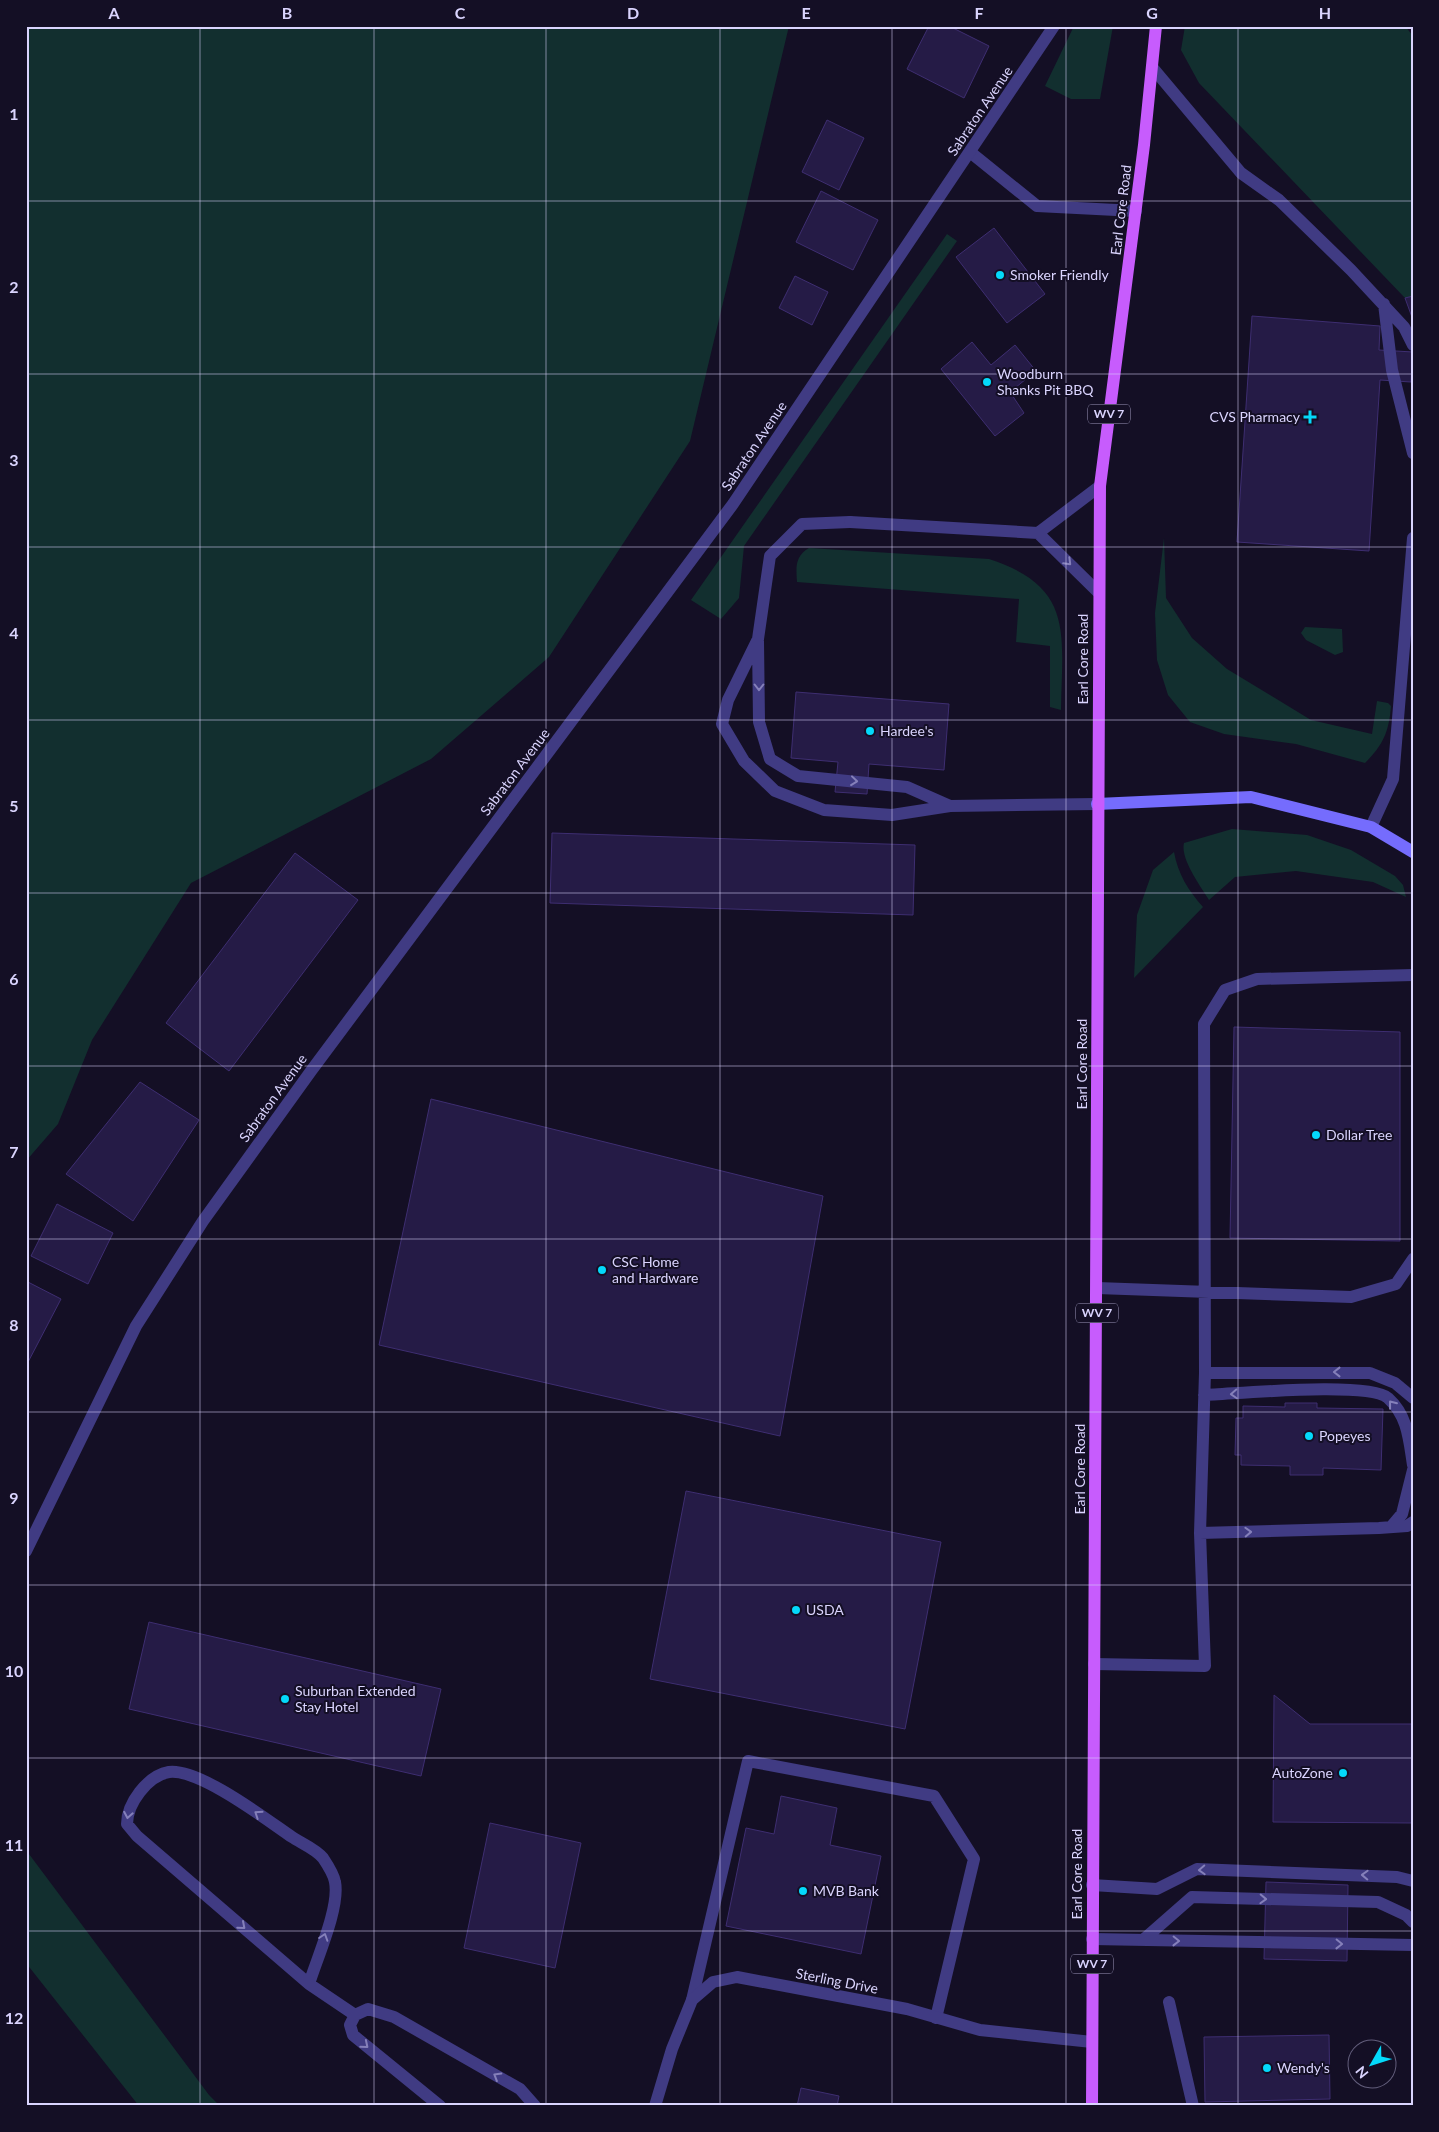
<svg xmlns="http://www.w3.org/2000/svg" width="1439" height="2132" viewBox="0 0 1439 2132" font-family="Lato,sans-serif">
	<rect width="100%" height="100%" fill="#140f25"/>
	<path fill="#122f2f" d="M 26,26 L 789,26 L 690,441 L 549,657 L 431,759 L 191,883 L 92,1040 L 58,1124 L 26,1161 Z
		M 1074,26 L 1113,26 L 1100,99 L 1071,99 L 1045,86 Z
		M 1185,26 L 1405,26 L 1413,36 L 1413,296 L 1405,298 L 1199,83 L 1181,50 Z
		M 947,234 L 957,241 L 744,546 L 739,598 L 721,619 L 691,600 Z
		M 1164,538 L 1166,598 L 1192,638 L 1227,669 L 1311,720 L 1372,734 L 1377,701 L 1388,703 L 1391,706 C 1389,732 1383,745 1365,763 L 1296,744 L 1224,734 L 1190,722 L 1168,695 L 1157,660 L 1155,613 Z
		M 809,548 L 989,559 C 1075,587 1062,634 1061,710 L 1050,707 L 1050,646 L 1016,642 L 1019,599 L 797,582 C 796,567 795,556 809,548 Z
		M 1305,627 L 1342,629 L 1343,652 L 1335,655 L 1306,640 L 1301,633 Z
		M 1232,829 L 1307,835 L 1351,850 L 1395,876 L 1403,885 L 1406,897 L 1373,882 L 1296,871 L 1235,877 L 1209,900 C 1201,887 1180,859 1184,843 Z
		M 1174,852 C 1178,874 1188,890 1203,907 L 1134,978 L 1137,915 L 1153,870 Z
		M 26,1850 L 209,2095 L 220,2106 L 139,2106 L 26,1963 Z"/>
	<path fill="#251b46" stroke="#3e2e71" d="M 929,26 L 949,26 L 989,46 L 964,98 L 907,69 Z
		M 827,120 L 864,138 L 839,190 L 802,172 Z
		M 821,191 L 878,220 L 853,270 L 796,242 Z
		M 994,228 L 1045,294 L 1007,323 L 956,257 Z
		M 795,276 L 828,292 L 812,325 L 779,308 Z
		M 1413,296 L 1413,320 L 1405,298 Z
		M 1252,316 L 1380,326 L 1379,350 L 1413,352 L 1411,382 L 1380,380 L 1369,551 L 1237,542 Z
		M 972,342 L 991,365 L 1015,345 L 1036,371 L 1010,392 L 1024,413 L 995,436 L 941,369 Z
		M 796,692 L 949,704 L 944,770 L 869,764 L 867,794 L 835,792 L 838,762 L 791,758 Z
		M 552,833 L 915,845 L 913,915 L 550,903 Z
		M 295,853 L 358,900 L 229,1071 L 166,1023 Z
		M 1234,1027 L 1400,1032 L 1400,1241 L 1230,1238 Z
		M 140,1082 L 199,1120 L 133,1221 L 66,1174 Z
		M 431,1099 L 823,1196 L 780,1436 L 379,1345 Z
		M 57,1204 L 113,1233 L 88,1284 L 31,1256 Z
		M 26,1281 L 61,1299 L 26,1366 Z
		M 1285,1403 L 1317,1403 L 1317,1408 L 1383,1409 L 1381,1470 L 1323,1468 L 1323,1475 L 1290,1475 L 1290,1466 L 1241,1465 L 1241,1455 L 1235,1455 L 1236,1418 L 1243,1418 L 1243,1406 L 1285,1407 Z
		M 686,1491 L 941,1542 L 905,1729 L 650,1679 Z
		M 149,1622 L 441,1689 L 421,1776 L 129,1709 Z
		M 1274,1695 L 1310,1724 L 1413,1724 L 1413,1823 L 1273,1822 Z
		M 781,1796 L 837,1808 L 830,1845 L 881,1856 L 861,1954 L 726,1926 L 746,1828 L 774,1834 Z
		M 490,1823 L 581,1843 L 555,1968 L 464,1948 Z
		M 1266,1882 L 1348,1885 L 1347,1961 L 1264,1959 Z
		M 1329,2035 L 1330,2099 L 1205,2102 L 1204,2037 Z
		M 801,2088 L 839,2096 L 837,2106 L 797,2106 Z"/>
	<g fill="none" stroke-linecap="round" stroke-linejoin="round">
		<path stroke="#403b83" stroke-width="12" d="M 1152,67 L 1241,173 L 1279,200 L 1351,270 L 1404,327 L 1413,345
			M 970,152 L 1037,206 L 1136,211
			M 1384,304 L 1392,370 L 1413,453
			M 850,522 L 802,524 L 770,556 L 758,639 L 728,700 L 722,724 L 744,761 L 775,791 L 824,810 L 892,815 L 950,806 L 1097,804
			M 758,641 L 759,722 L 770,759 L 798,776 L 907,787 L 950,806
			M 1371,827 L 1393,779 L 1413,538
			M 1097,1288 L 1351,1297 L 1396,1284 L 1413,1259
			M 1205,1373 L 1370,1373 L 1395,1383 L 1413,1398
			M 1204,1395 C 1236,1394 1368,1381 1388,1398 C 1408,1416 1409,1440 1413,1465
			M 1391,1527 L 1402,1514 L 1413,1470
			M 1200,1533 L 1379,1528 L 1407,1526 L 1413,1522
			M 1094,1664 L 1205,1666 L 1200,1533 L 1205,1373 L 1204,1024 L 1225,990 L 1257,979 L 1413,975
			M 1092,1885 L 1157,1889 L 1197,1869 L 1397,1877 L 1413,1881
			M 1092,1939 L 1413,1945
			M 1143,1940 L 1192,1897 L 1378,1902 L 1406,1915 L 1413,1922
			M 309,1984 C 317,1958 340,1907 335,1882 C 334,1875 327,1864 323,1858 C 316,1849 301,1843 292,1837 C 267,1820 199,1768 169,1772 C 147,1776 127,1804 127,1824 L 137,1836 L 309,1984 L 355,2015
			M 692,2000 L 748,1761 L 934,1796 L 974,1859 L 936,2018
			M 1169,2002 L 1193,2106
			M 440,2106 L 353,2035 L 350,2025 L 355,2015 L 368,2009 L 394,2017 L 520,2089 L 535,2106"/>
		<path stroke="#403b83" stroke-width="12" d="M 850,522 L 1038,533 L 1100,486
			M 1038,533 L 1098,592
			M 655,2106 L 672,2049 L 692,2000 L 713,1982 L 737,1977 L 907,2009 L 980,2030 L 1092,2042"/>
		<path stroke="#403b83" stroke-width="12" d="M 26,1551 L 136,1326 L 203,1221 L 311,1071 L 733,504 L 1054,26"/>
		<path stroke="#756cfd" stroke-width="12" d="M 1097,804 L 1251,797 L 1371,827 L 1413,852"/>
		<path stroke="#c75cfd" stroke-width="12" d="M 1092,2106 L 1100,486 L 1144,145 L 1156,26"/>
	</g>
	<defs><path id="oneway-chevron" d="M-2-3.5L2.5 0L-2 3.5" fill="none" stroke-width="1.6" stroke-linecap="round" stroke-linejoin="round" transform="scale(1.25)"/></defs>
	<g stroke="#8580ba">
		<use href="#oneway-chevron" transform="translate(1068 562) rotate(45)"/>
		<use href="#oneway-chevron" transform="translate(759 687) rotate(90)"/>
		<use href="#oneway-chevron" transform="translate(854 781) rotate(6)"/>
		<use href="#oneway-chevron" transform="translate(1337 1372) rotate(180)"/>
		<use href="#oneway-chevron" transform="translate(1234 1394) rotate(177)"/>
		<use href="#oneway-chevron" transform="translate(1392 1404) rotate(-128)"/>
		<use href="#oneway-chevron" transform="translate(1248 1532) rotate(-2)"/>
		<use href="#oneway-chevron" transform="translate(258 1814) rotate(-146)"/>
		<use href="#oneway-chevron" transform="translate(128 1815) rotate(100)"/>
		<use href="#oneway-chevron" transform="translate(1202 1870) rotate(177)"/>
		<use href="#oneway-chevron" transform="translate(1365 1875) rotate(-178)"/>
		<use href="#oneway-chevron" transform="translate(1263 1899) rotate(2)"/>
		<use href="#oneway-chevron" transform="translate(242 1926) rotate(41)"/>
		<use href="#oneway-chevron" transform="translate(324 1937) rotate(-72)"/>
		<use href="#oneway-chevron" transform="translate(1176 1941) rotate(1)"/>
		<use href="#oneway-chevron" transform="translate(1339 1944) rotate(1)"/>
		<use href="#oneway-chevron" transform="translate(365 2045) rotate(40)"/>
		<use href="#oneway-chevron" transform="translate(497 2076) rotate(-149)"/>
	</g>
	<path fill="none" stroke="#dad4fe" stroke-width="1" stroke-opacity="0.55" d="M 200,26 L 200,2106M 374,26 L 374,2106M 546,26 L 546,2106M 720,26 L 720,2106M 892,26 L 892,2106M 1066,26 L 1066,2106M 1238,26 L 1238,2106M 26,201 L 1413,201M 26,374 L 1413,374M 26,547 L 1413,547M 26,720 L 1413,720M 26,893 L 1413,893M 26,1066 L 1413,1066M 26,1239 L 1413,1239M 26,1412 L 1413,1412M 26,1585 L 1413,1585M 26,1758 L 1413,1758M 26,1931 L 1413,1931"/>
	<g fill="#04d9fa" stroke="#140f25" stroke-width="2">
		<circle cx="1000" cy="275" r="5"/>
		<circle cx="987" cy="382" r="5"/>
		<path d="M1307.5 409.5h5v5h5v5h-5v5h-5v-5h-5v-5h5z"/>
		<circle cx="870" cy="731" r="5"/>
		<circle cx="1316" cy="1135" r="5"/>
		<circle cx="602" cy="1270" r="5"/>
		<circle cx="1309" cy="1436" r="5"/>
		<circle cx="796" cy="1610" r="5"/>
		<circle cx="285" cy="1699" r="5"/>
		<circle cx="1343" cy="1773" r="5"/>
		<circle cx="803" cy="1891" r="5"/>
		<circle cx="1267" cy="2068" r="5"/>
	</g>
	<g text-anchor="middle" stroke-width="4" stroke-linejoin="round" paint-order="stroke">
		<g fill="#140f25" stroke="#9f99bd" stroke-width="1">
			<rect x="1088" y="404.5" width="42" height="19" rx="4"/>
			<rect x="1076" y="1303.5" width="42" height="19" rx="4"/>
			<rect x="1071" y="1954.5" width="42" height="19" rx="4"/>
		</g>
		<g font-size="12" font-weight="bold" fill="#dad4fe">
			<text x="1109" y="418">WV 7</text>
			<text x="1097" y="1317">WV 7</text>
			<text x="1092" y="1968">WV 7</text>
		</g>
		<g font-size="14" fill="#dad4fe" stroke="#140f25">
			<text transform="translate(980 111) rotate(-56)" y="5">Sabraton Avenue</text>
			<text transform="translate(1121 210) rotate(-83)" y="5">Earl Core Road</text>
			<text transform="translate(754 446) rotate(-56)" y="5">Sabraton Avenue</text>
			<text transform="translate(1083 659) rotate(-90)" y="5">Earl Core Road</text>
			<text transform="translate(515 772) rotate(-53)" y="5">Sabraton Avenue</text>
			<text transform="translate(1082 1064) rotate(-90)" y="5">Earl Core Road</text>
			<text transform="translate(273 1098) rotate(-54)" y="5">Sabraton Avenue</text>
			<text transform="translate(1080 1469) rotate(-90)" y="5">Earl Core Road</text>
			<text transform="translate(1077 1874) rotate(-90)" y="5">Earl Core Road</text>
			<text transform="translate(837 1981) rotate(11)" y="5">Sterling Drive</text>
		</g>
		<g font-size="14" fill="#dad4fe" stroke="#140f25" text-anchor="start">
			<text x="1010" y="280">Smoker Friendly</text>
			<text x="997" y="379">Woodburn<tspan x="997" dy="16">Shanks Pit BBQ</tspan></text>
			<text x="1300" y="422" text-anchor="end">CVS Pharmacy</text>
			<text x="880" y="736">Hardee's</text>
			<text x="1326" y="1140">Dollar Tree</text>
			<text x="612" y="1267">CSC Home<tspan x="612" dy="16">and Hardware</tspan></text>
			<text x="1319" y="1441">Popeyes</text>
			<text x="806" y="1615">USDA</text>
			<text x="295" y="1696">Suburban Extended<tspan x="295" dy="16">Stay Hotel</tspan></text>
			<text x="1333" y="1778" text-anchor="end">AutoZone</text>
			<text x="813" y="1896">MVB Bank</text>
			<text x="1277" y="2073">Wendy's</text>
		</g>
	</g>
	<rect width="1439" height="2132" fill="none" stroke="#140f25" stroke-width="55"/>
	<g transform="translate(1372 2064) rotate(231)"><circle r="24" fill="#140f25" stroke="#635e7c"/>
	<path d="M0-4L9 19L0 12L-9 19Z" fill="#04d9fa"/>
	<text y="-8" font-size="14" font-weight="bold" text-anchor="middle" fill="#dad4fe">N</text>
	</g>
	<rect x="28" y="28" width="1384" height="2076" fill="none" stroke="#dad4fe" stroke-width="2"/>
	<g font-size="16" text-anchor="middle" font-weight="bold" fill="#dad4fe">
		<text x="114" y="19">A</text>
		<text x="287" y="19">B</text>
		<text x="460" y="19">C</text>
		<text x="633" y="19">D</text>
		<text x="806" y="19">E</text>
		<text x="979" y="19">F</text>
		<text x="1152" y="19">G</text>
		<text x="1325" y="19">H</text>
		<text x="14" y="120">1</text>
		<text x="14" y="293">2</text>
		<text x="14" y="466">3</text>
		<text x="14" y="639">4</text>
		<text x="14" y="812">5</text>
		<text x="14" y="985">6</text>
		<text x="14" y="1158">7</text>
		<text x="14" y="1331">8</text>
		<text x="14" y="1504">9</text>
		<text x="14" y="1677">10</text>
		<text x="14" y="1851">11</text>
		<text x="14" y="2024">12</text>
	</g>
</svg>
